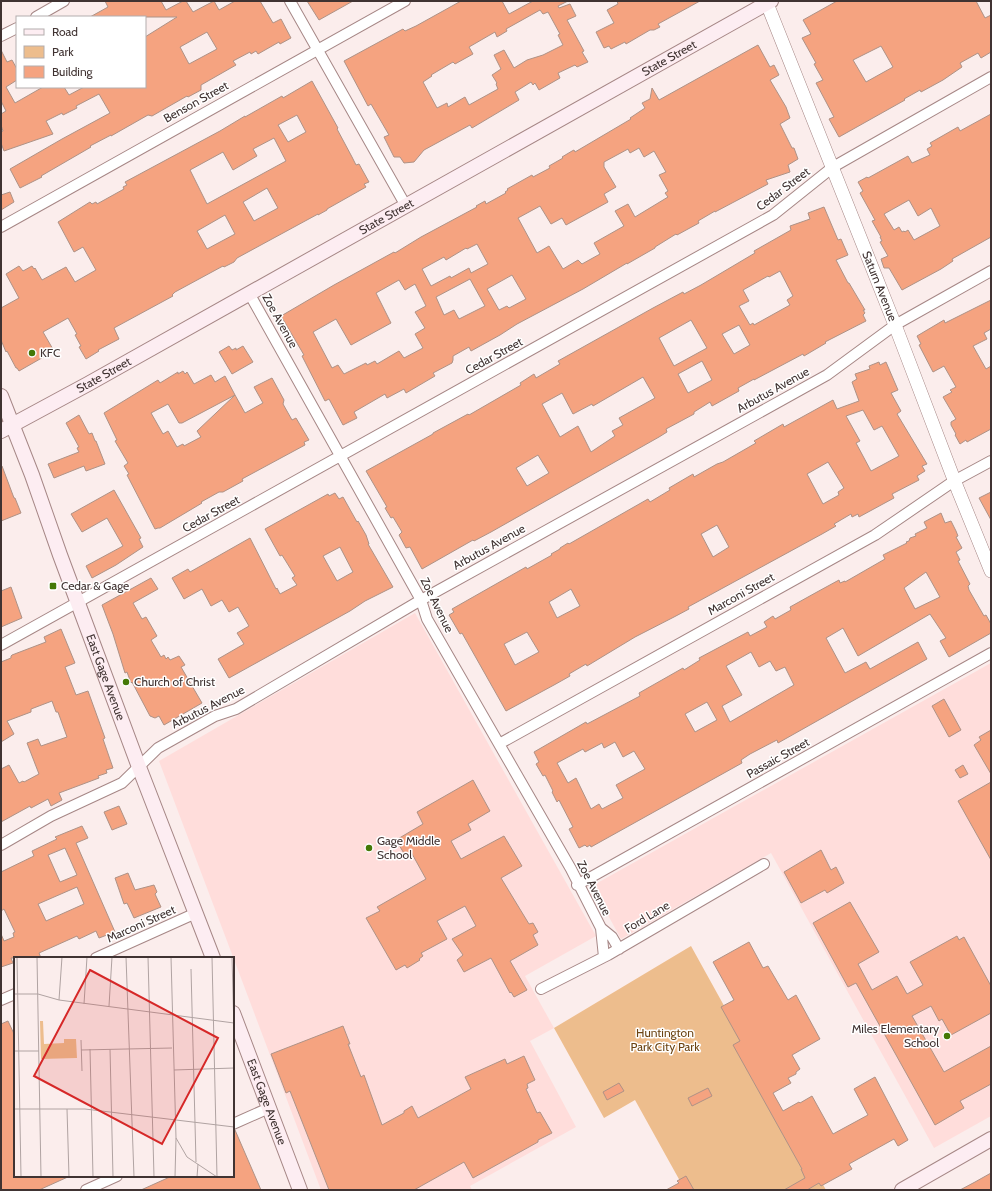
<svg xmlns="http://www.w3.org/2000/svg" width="992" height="1191" viewBox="0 0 992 1191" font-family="Cabin,sans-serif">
	<rect width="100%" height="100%" fill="#fbedec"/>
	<path fill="#ffdddb" d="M 415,613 L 596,936 L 525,976 L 554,1028 L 530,1041 L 576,1127 L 470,1186 L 472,1190 L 321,1190 L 159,761 Z
		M 991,663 L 991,1116 L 934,1148 L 771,853 L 621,939 L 592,886 Z"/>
	<path fill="#edbd8d" d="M 691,946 L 826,1190 L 685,1190 L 635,1100 L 604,1118 L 554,1028 Z"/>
	<path fill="#f5a380" stroke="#ae9286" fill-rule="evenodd" d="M 105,1 L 161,1 L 166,10 L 183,1 L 186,1 L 193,12 L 214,1 L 219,10 L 235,1 L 260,1 L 273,23 L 281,19 L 291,38 L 280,44 L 279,42 L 258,54 L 256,51 L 251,54 L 250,52 L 233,61 L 236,65 L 201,85 L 201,90 L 188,97 L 187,96 L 152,116 L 148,115 L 111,136 L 111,135 L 90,146 L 91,147 L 41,176 L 42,177 L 20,188 L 10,169 L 62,139 L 110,113 L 99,94 L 76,106 L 77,108 L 63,115 L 62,113 L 46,121 L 53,134 L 4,151 L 1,143 L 1,132 L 3,131 L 1,125 L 1,114 L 6,111 L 1,101 L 1,50 L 7,62 L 12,60 L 17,69 L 17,80 L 6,87 L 15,103 L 43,87 L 64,87 L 69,95 L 84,87 L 145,87 L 145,37 L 177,17 L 90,17 L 108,7 ZM 207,32 L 217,49 L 189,64 L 180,47 Z
		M 307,1 L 353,1 L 319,20 Z
		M 461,1 L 502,1 L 509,14 L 533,1 L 568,1 L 558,6 L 559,8 L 570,4 L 576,16 L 567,20 L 584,51 L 582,52 L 588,62 L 577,67 L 575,65 L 558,73 L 560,78 L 539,90 L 535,83 L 533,85 L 531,82 L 515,92 L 519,100 L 472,128 L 470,125 L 424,150 L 414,162 L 404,163 L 400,157 L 394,157 L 384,137 L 389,135 L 371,104 L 368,106 L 344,61 L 403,29 L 405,31 L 416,26 ZM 540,10 L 543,14 L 548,12 L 560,34 L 558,35 L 563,45 L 543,55 L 527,60 L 514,68 L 504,50 L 494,55 L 501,69 L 492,75 L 497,83 L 496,84 L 498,89 L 469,105 L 465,97 L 448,107 L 447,103 L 437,108 L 423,82 L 432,76 L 431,75 L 453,62 L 455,64 L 473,54 L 469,47 L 495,32 L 497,37 L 507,31 L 506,29 Z
		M 617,1 L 700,1 L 658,24 L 660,27 L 654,30 L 650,30 L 626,44 L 625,42 L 611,49 L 609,46 L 604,48 L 596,32 L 614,23 L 607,10 L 618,4 Z
		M 837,1 L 976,1 L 985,18 L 991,15 L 991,52 L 981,58 L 978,53 L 960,63 L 962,67 L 943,80 L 921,92 L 920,90 L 904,99 L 905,100 L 839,137 L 829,119 L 834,117 L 816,83 L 823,80 L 814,64 L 816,63 L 802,38 L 811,34 L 803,20 ZM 881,46 L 893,67 L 866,82 L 853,60 Z
		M 758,45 L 770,67 L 774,65 L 779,75 L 770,80 L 786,107 L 790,118 L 780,124 L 792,148 L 794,148 L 798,159 L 788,165 L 790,172 L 766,180 L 768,184 L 715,212 L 715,211 L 698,221 L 699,223 L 677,235 L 676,234 L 655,247 L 655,248 L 627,264 L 627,263 L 583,289 L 517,324 L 500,335 L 471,351 L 469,347 L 453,356 L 453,360 L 452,363 L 433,373 L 435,376 L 406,393 L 404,389 L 387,398 L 385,394 L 354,412 L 357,418 L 343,425 L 329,399 L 325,401 L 302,356 L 304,355 L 281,316 L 334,285 L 394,252 L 395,253 L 421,237 L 477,207 L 476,206 L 485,201 L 486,204 L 506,193 L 505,192 L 508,190 L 507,189 L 532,175 L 533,177 L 550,168 L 549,166 L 563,158 L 562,157 L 572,151 L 574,150 L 575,152 L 631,119 L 630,118 L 645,108 L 642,103 L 650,99 L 652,88 L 659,100 ZM 639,148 L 644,157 L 654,151 L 666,172 L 659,175 L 668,191 L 665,193 L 668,197 L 635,217 L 628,204 L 615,211 L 624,226 L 594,243 L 600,254 L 582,264 L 578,260 L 563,269 L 549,246 L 537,253 L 518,218 L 540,206 L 551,224 L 562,218 L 566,225 L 608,202 L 604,194 L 616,187 L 604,167 L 604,162 L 628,149 L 630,153 ZM 477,244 L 488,264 L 471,273 L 469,268 L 451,278 L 450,276 L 431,286 L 422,269 L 444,257 L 446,260 L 466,248 L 467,249 ZM 512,275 L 526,299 L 509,308 L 507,306 L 499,310 L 487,289 ZM 470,279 L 485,306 L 459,319 L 454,310 L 444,315 L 436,297 ZM 399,280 L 405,290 L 415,284 L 426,306 L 415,312 L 425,328 L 415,334 L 423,348 L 404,358 L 399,351 L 377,364 L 375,361 L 367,365 L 366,363 L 344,374 L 338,365 L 332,368 L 313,332 L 336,319 L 351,345 L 391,323 L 376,293 Z
		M 312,81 L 338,128 L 337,129 L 352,157 L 356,165 L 359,164 L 369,182 L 364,184 L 366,187 L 327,209 L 327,210 L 318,215 L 318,214 L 237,258 L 234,262 L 224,267 L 223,266 L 175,292 L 172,295 L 173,296 L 114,328 L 119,339 L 98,350 L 99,351 L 86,359 L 79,347 L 81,346 L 75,335 L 77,334 L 68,318 L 43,332 L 54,351 L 19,371 L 17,368 L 16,368 L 7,351 L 6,352 L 1,340 L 1,308 L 19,298 L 6,274 L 19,266 L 23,271 L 32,266 L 34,269 L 35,268 L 42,280 L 66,267 L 75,282 L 96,270 L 83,247 L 74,252 L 58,222 L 90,202 L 92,204 L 96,202 L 97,204 L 124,189 L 123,187 L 127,185 L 125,182 L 220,131 L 245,116 L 245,117 L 282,96 L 283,98 ZM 297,115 L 306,132 L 288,142 L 278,125 ZM 274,138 L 286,161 L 207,204 L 190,170 L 223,152 L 233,170 L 257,156 L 253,149 ZM 267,188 L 278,208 L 254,221 L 243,202 ZM 225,215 L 235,234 L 207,249 L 197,231 Z
		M 991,114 L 991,237 L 952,259 L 953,261 L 941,269 L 902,290 L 889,268 L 884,268 L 881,259 L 888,256 L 880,242 L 882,241 L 880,237 L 881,237 L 872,221 L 875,220 L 860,193 L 863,191 L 858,182 L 867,177 L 868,178 L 908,156 L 912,163 L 930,155 L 927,149 L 932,146 L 930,143 L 958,127 L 960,131 ZM 909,200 L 918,216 L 931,208 L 940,226 L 914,240 L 908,230 L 905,232 L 904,231 L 902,232 L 899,227 L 894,230 L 884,214 Z
		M 10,192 L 14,202 L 1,210 L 1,195 Z
		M 824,207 L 838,240 L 841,239 L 848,255 L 836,260 L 848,283 L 849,283 L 865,310 L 863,310 L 865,313 L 863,315 L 866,321 L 825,342 L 826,343 L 804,356 L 803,354 L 754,380 L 754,379 L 738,388 L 739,391 L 712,406 L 710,402 L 694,412 L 694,414 L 666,429 L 667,432 L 659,437 L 491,532 L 474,541 L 473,540 L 422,569 L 410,547 L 406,548 L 399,535 L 402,532 L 393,517 L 391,518 L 385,508 L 387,507 L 366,471 L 433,434 L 433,433 L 468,414 L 469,415 L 521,385 L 520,383 L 534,374 L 536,378 L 560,364 L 558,361 L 653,308 L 683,292 L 684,294 L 701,285 L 755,253 L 754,251 L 791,230 L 790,226 L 810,219 L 808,213 ZM 780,271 L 793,296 L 787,300 L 790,305 L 754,325 L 753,323 L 750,325 L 739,306 L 749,301 L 743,290 L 768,276 L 769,277 ZM 691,320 L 707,348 L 674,366 L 659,338 ZM 739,325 L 750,345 L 734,354 L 722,334 ZM 702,361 L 712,380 L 688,393 L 678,374 ZM 643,377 L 655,398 L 619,418 L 623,425 L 612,431 L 615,436 L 591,452 L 578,426 L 560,437 L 542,404 L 562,393 L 573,414 L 592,404 L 593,406 ZM 538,455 L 549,473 L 527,486 L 516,468 Z
		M 991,300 L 991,329 L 984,333 L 987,339 L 973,346 L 986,369 L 991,366 L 991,429 L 967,442 L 966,440 L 960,444 L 955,435 L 956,434 L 951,425 L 951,422 L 956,419 L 943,397 L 952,392 L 950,390 L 956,387 L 944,366 L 933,372 L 919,345 L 921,344 L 917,336 L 944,320 L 945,323 Z
		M 229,346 L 232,350 L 236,348 L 236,350 L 243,346 L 253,362 L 232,374 L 219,352 Z
		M 879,362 L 880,365 L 886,362 L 898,390 L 891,393 L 901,411 L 897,414 L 927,464 L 922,466 L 925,471 L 917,476 L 919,480 L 892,494 L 894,498 L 859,517 L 858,514 L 852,517 L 851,514 L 834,524 L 836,526 L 822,534 L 688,607 L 689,609 L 674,617 L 635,637 L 587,666 L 586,664 L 569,674 L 570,676 L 554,685 L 506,711 L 462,633 L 460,634 L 449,615 L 454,612 L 452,609 L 526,567 L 527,569 L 552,555 L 551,554 L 560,549 L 560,548 L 568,543 L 569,544 L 648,499 L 650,502 L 670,490 L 669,488 L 693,474 L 694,477 L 717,464 L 723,462 L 756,443 L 754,441 L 783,424 L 784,427 L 833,400 L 837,409 L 859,401 L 852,382 L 857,379 L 855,374 L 870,369 L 869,366 ZM 863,410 L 874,430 L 882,426 L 899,456 L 873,470 L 871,471 L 856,443 L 860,441 L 846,416 ZM 828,462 L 844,488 L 838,492 L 839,495 L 823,504 L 807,474 ZM 717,525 L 729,547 L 713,557 L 701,534 ZM 571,589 L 580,606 L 557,618 L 549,602 ZM 527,632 L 539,652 L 515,665 L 504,644 Z
		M 183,371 L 185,374 L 187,372 L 194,384 L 211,375 L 215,382 L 225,376 L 235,395 L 182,423 L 179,423 L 168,404 L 151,413 L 163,434 L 168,431 L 177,447 L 183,444 L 184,446 L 201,437 L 197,431 L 235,395 L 245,413 L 263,403 L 254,387 L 272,378 L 284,400 L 283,404 L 292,420 L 296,418 L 309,440 L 304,442 L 305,445 L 242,479 L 243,481 L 223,492 L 219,492 L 201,502 L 202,503 L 160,528 L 158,528 L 155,529 L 127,475 L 129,474 L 124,466 L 128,463 L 115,441 L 117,440 L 104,413 L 158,380 L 160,383 L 178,372 L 178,374 Z
		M 79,415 L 89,434 L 92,433 L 95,441 L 96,441 L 105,464 L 86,471 L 84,466 L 54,478 L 48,464 L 79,452 L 77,448 L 79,447 L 66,423 Z
		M 1,466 L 2,466 L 14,498 L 15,498 L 21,513 L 1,521 Z
		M 114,490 L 141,538 L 139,539 L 143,547 L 116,565 L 92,578 L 86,566 L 123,546 L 107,518 L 82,532 L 71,514 Z
		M 991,492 L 991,520 L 979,498 Z
		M 335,493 L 339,499 L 343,497 L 357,522 L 358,521 L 366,535 L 369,544 L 368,544 L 393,587 L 365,601 L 350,611 L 229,678 L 218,659 L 244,644 L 237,633 L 249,626 L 238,607 L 229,612 L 222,600 L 211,606 L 202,589 L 184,599 L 172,578 L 188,569 L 190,572 L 250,538 L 276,589 L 277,588 L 280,594 L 297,585 L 292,578 L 295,576 L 282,555 L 280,556 L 265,529 L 328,494 L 329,496 ZM 340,547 L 353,572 L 337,581 L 323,556 Z
		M 941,513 L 945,523 L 951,521 L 956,531 L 958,536 L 956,537 L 962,548 L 956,552 L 960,560 L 958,561 L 970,584 L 968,586 L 969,590 L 984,616 L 986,615 L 991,624 L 991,633 L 949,657 L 940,641 L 946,638 L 930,614 L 858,656 L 843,628 L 826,638 L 845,673 L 866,662 L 870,669 L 918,642 L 927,659 L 778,743 L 777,740 L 773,742 L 750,754 L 741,760 L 742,763 L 591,847 L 590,845 L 587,847 L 585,845 L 579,848 L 569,829 L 573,827 L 559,800 L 557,802 L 552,792 L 553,791 L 545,775 L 543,776 L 536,764 L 539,762 L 534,752 L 586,722 L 587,724 L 640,696 L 639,693 L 683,668 L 684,670 L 700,660 L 699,658 L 748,632 L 750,636 L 767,627 L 764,622 L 773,616 L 775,619 L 791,610 L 790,607 L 817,592 L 839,580 L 840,583 L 845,581 L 845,582 L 885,559 L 883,555 L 907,543 L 906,542 L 909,541 L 910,538 L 916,536 L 915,534 L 927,528 L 924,522 ZM 926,572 L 940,597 L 915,609 L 904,588 ZM 751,652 L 759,667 L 770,661 L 776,671 L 785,667 L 794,685 L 730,722 L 722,706 L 742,695 L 726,666 ZM 707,702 L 717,720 L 695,732 L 685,714 ZM 615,742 L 623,757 L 634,751 L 645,769 L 616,785 L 623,798 L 602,809 L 599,804 L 591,809 L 576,778 L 568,783 L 557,763 L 583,749 L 585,752 L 602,743 L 604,748 Z
		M 151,578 L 158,589 L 133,603 L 142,619 L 146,617 L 157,636 L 151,640 L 161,657 L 164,655 L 166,659 L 168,657 L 170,660 L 179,656 L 185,665 L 181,667 L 202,703 L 164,725 L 159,716 L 155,718 L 150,716 L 132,682 L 131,683 L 127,672 L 125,673 L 113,634 L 102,605 Z
		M 11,587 L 22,618 L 1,627 L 1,591 Z
		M 61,629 L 75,663 L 65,667 L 76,695 L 88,691 L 105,738 L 103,739 L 113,768 L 106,770 L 107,773 L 98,776 L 99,778 L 59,793 L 62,800 L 51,806 L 48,799 L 31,808 L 30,806 L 1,822 L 1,769 L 9,765 L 19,783 L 23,781 L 24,782 L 39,774 L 27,743 L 38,739 L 41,746 L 67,737 L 58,712 L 56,712 L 52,701 L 31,709 L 31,712 L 7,721 L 14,734 L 1,742 L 1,662 L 11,658 L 11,656 L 12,655 L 46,642 L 44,637 Z
		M 944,699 L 961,730 L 949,737 L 932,706 Z
		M 991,730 L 991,774 L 974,745 L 981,740 L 979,737 Z
		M 963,765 L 968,774 L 960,778 L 955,770 Z
		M 473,780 L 490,811 L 468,824 L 471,830 L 451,841 L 461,859 L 504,836 L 522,866 L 501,878 L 529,924 L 533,923 L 538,932 L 533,935 L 538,945 L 510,961 L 527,990 L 514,997 L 511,992 L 510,993 L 491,958 L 464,972 L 457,960 L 463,955 L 452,939 L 476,926 L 465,906 L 437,921 L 447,939 L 421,953 L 423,956 L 419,959 L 420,960 L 407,968 L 405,965 L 396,970 L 366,918 L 380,911 L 377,907 L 426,879 L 411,852 L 405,855 L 396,840 L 423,824 L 417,812 Z
		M 991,782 L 991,860 L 958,801 Z
		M 119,806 L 127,824 L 112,830 L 104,812 Z
		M 82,826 L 88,838 L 76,843 L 115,932 L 99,938 L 96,931 L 79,939 L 77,936 L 39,953 L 41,958 L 11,958 L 13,963 L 1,967 L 1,934 L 4,941 L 14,937 L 13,933 L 15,932 L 4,909 L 1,911 L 1,872 L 34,856 L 32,851 L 57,839 L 55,837 ZM 65,848 L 77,875 L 60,882 L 48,855 ZM 77,887 L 84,904 L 46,921 L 38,904 Z
		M 821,850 L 831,870 L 836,867 L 844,883 L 827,893 L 825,890 L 801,903 L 784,872 Z
		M 128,873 L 135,890 L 154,885 L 157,892 L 155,894 L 161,907 L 134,918 L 127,903 L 124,904 L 115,878 Z
		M 850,902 L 879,952 L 858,964 L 872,990 L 897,976 L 907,994 L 923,985 L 910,962 L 957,936 L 959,940 L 964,937 L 991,986 L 991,1013 L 951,1035 L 942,1019 L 939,1021 L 931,1006 L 912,1016 L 944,1072 L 991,1046 L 991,1084 L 960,1101 L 964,1108 L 935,1125 L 856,983 L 848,987 L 813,923 Z
		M 749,942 L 763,968 L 768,966 L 788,1000 L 796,995 L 820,1039 L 792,1055 L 800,1069 L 796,1072 L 796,1074 L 788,1078 L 791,1083 L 773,1093 L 783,1111 L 799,1102 L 800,1103 L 812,1096 L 833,1134 L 868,1115 L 854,1089 L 875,1077 L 908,1140 L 898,1146 L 894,1139 L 849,1164 L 852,1169 L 821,1186 L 819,1183 L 807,1190 L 784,1190 L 805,1178 L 801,1169 L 802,1169 L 733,1045 L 740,1041 L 721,1007 L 734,1000 L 713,962 Z
		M 8,1021 L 15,1036 L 15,1176 L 70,1176 L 39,1190 L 1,1190 L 1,1024 Z
		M 343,1026 L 350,1044 L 348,1044 L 361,1077 L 364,1075 L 382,1125 L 404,1113 L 404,1111 L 412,1106 L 418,1118 L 471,1089 L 465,1077 L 505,1059 L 507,1064 L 524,1056 L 535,1080 L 527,1084 L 528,1088 L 526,1089 L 537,1113 L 540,1112 L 552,1133 L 538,1140 L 538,1142 L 473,1178 L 464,1162 L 414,1190 L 329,1190 L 290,1091 L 286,1093 L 271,1054 Z
		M 619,1083 L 624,1091 L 607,1100 L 603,1092 Z
		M 708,1088 L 712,1096 L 692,1106 L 688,1098 Z
		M 233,1130 L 235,1130 L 261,1190 L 141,1190 L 172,1176 L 233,1176 Z
		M 991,1173 L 991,1190 L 960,1190 L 975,1182 Z
		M 686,1176 L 694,1190 L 666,1190 L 679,1183 L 677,1181 Z"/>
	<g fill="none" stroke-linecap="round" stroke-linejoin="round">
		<g stroke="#a68786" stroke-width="12">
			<path id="minor" d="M 290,1 L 406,206
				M 36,17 L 64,1
				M 1,36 L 17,28
				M 1,227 L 405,1
				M 249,293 L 421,600 L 427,619 L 571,869 L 601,928 L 612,937 L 619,949
				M 1,645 L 773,215 L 833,167 L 991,77
				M 499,744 L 875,535 L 954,481 L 991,461
				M 1,845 L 51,816 L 122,783 L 158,748 L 215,716 L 236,709 L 421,600 L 827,375 L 895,325 L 991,271
				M 577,885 L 991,653
				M 601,928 L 604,957
				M 96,958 L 196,913
				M 541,989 L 608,955 L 764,864
				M 1,1000 L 15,994
				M 233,1124 L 269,1108
				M 86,1190 L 117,1176"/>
		</g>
		<g stroke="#a68786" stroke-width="14">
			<g id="tertiary">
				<path id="s1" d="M 766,1 L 895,325 L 958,490 L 991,571"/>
			</g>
		</g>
		<g stroke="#a68786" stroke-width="16">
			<g id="secondary">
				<path id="s2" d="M 1,396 L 32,475 L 60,555 L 139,767 L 213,958"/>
				<path id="s3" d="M 1,431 L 88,384 L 771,1"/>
				<path id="s4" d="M 233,1013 L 300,1190"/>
				<path d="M 902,1190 L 991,1139"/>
			</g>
		</g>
		<use href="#minor" stroke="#fff" stroke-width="10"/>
		<use href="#tertiary" stroke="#fff" stroke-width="13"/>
		<use href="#secondary" stroke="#fdedf2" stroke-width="14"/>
	</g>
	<g fill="#447806" stroke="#fff" stroke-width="1.5">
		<circle cx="32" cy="353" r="4"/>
		<rect x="49" y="582" width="8" height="8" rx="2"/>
		<circle cx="126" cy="682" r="4"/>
		<circle cx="369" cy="848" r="4"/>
		<circle cx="947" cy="1036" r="4"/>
	</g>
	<g text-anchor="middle" stroke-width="3" stroke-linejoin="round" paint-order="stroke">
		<g font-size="12" fill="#403332" stroke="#fff">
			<text dy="4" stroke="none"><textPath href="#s3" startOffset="765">State Street</textPath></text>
			<text transform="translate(196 102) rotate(-29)" y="4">Benson Street</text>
			<text transform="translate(783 189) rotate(-37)" y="4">Cedar Street</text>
			<text dy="4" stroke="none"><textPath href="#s3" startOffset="441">State Street</textPath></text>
			<text dy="4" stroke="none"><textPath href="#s1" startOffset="307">Saturn Avenue</textPath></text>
			<text transform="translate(280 321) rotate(61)" y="4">Zoe Avenue</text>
			<text transform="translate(494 356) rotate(-29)" y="4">Cedar Street</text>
			<text dy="4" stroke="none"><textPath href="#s3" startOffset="117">State Street</textPath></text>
			<text transform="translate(773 390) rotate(-29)" y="4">Arbutus Avenue</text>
			<text transform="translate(211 514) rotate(-29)" y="4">Cedar Street</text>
			<text transform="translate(489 547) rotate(-29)" y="4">Arbutus Avenue</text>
			<text transform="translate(741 594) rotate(-29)" y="4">Marconi Street</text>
			<text transform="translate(437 605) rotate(64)" y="4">Zoe Avenue</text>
			<text dy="4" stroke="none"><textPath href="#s2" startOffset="300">East Gage Avenue</textPath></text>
			<text transform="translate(208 707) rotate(-27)" y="4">Arbutus Avenue</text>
			<text transform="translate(778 758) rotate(-29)" y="4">Passaic Street</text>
			<text transform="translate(594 888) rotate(63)" y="4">Zoe Avenue</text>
			<text transform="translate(647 917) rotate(-31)" y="4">Ford Lane</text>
			<text transform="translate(141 924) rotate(-24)" y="4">Marconi Street</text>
			<text dy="4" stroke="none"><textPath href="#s4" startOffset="95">East Gage Avenue</textPath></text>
		</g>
		<g font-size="12" fill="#403332" stroke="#fff" text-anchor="start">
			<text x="40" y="357">KFC</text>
			<text x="61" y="590">Cedar &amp; Gage</text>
			<text x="134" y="686">Church of Christ</text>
			<text x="377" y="845">Gage Middle<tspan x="377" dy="14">School</tspan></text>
			<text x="939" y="1033" text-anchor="end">Miles Elementary<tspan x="939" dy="14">School</tspan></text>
		</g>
		<g font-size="12" fill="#6c4413" stroke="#fff">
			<text x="665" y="1037">Huntington<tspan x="665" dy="14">Park City Park</tspan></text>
		</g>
	</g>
	<g transform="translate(14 957)">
		<rect width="220" height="220" fill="#fbedec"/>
		<path d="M 26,64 L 29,64 L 30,87 L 50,86 L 50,82 L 62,82 L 63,101 L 27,102 Z" fill="#edbd8d"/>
		<path fill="none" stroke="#b0a3a2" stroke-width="1" d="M 3,0 L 7,220M 23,0 L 27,220M 112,0 L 120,220M 134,0 L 140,220M 157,0 L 162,181 L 173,200 L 203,220M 198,0 L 203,220M 218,0 L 220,73M 177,12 L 182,205M 0,37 L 24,37 L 45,43 L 220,66M 45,43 L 48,0M 70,47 L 73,0M 95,49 L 98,0M 67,83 L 68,114M 76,92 L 79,220M 96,92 L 99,220M 67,93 L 158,91M 0,94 L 25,94M 160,113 L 220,111M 0,152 L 71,152 L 220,170M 53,152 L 55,220M 161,220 L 162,181M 183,220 L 184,207"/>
		<path fill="#d62828" fill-opacity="0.15" stroke="#d62828" stroke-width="2" d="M 76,13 L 204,81 L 148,187 L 20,119 Z"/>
		<rect width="220" height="220" fill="none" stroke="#403332" stroke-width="2"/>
	</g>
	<rect width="992" height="1191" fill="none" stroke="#403332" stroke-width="4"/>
	<rect x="16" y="16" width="130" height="72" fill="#ffffff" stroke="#b3adad"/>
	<rect x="24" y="29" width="20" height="6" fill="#fdedf2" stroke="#b3adad"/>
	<text x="52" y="36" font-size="12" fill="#403332">Road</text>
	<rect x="24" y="46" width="20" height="12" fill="#edbd8d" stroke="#b3adad"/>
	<text x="52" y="56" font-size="12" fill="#403332">Park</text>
	<rect x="24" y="66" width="20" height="12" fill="#f5a380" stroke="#b3adad"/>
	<text x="52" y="76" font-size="12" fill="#403332">Building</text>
</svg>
